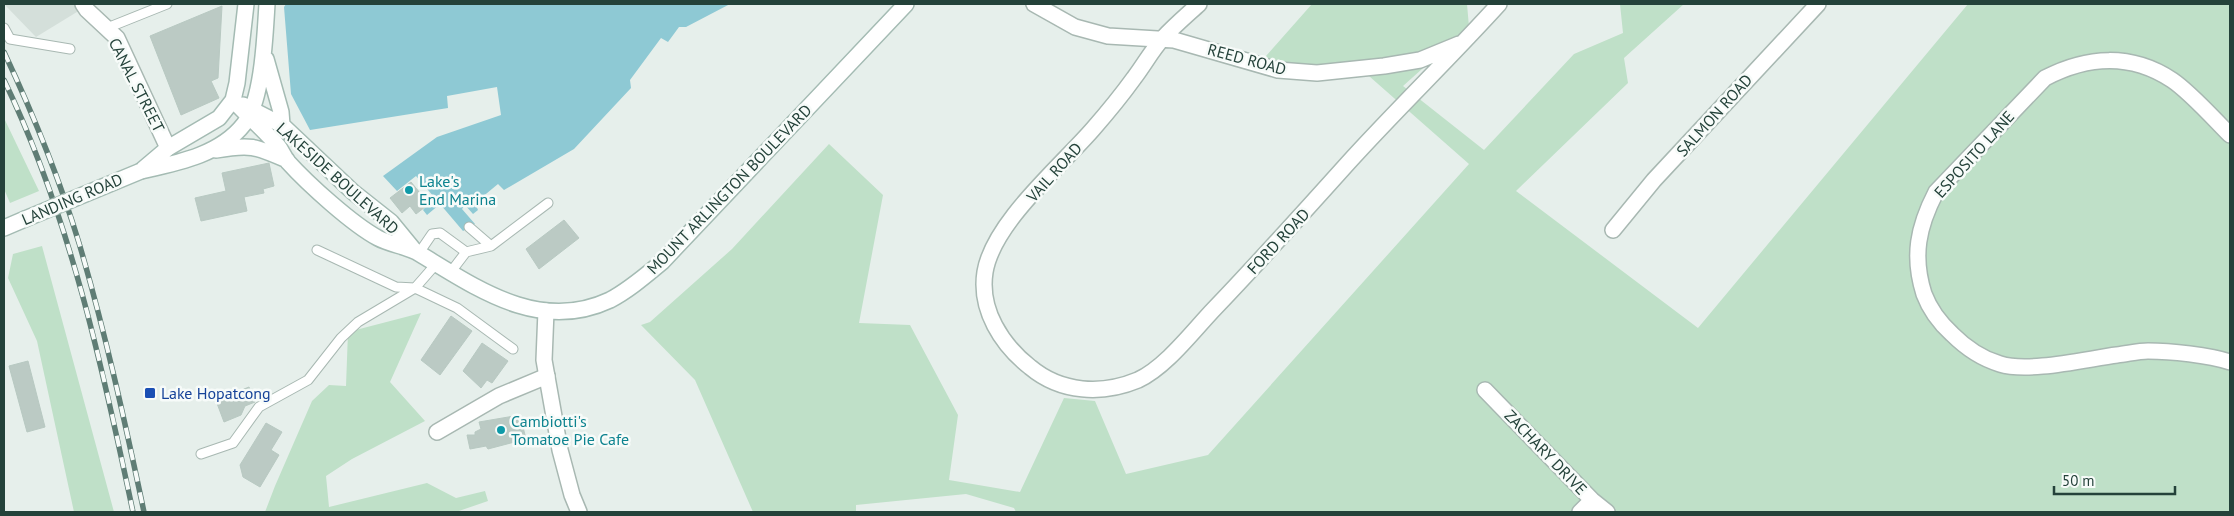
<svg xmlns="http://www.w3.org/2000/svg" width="2234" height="516" viewBox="0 0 2234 516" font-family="'PT Sans',sans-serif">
	<rect width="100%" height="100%" fill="#e6efeb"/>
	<path fill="#d4dfda" d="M 4,4 L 90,4 L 36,37 Z"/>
	<path fill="#bfe0c8" d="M 1312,4 L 1467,4 L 1469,27 L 1403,86 L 1484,150 L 1574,54 L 1623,33 L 1620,4 L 1684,4 L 1624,58 L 1628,83 L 1516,191 L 1698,328 L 1968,4 L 2230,4 L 2230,512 L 1016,512 L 1014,508 L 966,494 L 856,505 L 856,512 L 753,512 L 695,380 L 641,325 L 650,322 L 732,249 L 829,144 L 883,195 L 859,323 L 910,325 L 958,415 L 949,480 L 1020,492 L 1064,398 L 1095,401 L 1126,474 L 1208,455 L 1469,164 L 1361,69 L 1258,65 Z
		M 4,118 L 39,191 L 10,203 L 4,189 Z
		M 42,246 L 114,512 L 74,512 L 37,341 L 8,278 L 13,254 Z
		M 421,313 L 390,382 L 425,421 L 352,459 L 326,476 L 329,507 L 427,483 L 456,498 L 485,491 L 488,501 L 456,512 L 265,512 L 275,486 L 312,401 L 329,385 L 346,386 L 348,332 Z"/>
	<path fill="#8ec9d4" d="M 286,4 L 730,4 L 686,27 L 679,27 L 668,42 L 661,38 L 630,80 L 631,88 L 574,149 L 504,190 L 498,184 L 475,203 L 478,210 L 473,214 L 465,205 L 462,209 L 475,224 L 463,231 L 440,204 L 427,215 L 423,210 L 434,197 L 416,176 L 397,191 L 383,176 L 437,137 L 501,115 L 497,87 L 447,96 L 448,108 L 310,130 L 291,94 L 284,7 Z"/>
	<path fill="#bbcac4" stroke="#b8c9c2" d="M 222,6 L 218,78 L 211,81 L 219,98 L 181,115 L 150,36 Z
		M 269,163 L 274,186 L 263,189 L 264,193 L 244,197 L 247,211 L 201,221 L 195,198 L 226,191 L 222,173 Z
		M 411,182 L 429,204 L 416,214 L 410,206 L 402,213 L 390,198 Z
		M 564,220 L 579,238 L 539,269 L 526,249 Z
		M 451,316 L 472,331 L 440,375 L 421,360 Z
		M 482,343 L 508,361 L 492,383 L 487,380 L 481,388 L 463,371 Z
		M 28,361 L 45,427 L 27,432 L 9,366 Z
		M 249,387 L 255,402 L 245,406 L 241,415 L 224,422 L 215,398 L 238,389 L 239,391 Z
		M 520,415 L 526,439 L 488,449 L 486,446 L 470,449 L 467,435 L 475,435 L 475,432 L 481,429 L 479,422 Z
		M 266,423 L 282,432 L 271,450 L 279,455 L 260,487 L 243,477 L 240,465 Z"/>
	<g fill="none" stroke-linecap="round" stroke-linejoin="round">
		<g stroke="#a8b8b2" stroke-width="11">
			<path id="service" d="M 4,28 L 10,39 L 70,49
				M 107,28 L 167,4
				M 469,227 L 491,246
				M 317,250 L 396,287 L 415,288 L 436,264
				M 466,252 L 491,246 L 548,203
				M 419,253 L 432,234 L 440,233 L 466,252 L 450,273
				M 201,454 L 233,443 L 259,407 L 308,380 L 341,338 L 358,322 L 415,288 L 457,308 L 513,349"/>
		</g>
		<g stroke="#a8b8b2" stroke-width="18">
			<path id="minor" d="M 83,4 L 87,10 L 117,38 L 168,148
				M 1034,4 L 1075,27 L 1108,36 L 1174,40 L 1278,70 L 1317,73 L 1384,66 L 1420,60 L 1459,44
				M 1199,4 C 1187,15 1174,26 1163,38 C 1152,50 1144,65 1134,78 C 1121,96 1107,113 1093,129 C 1060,167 993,223 985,272 C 979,310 1002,345 1030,367 C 1061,393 1102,395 1138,380 C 1166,367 1193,331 1214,309 C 1260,261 1304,212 1348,163 C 1397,109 1450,58 1499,4
				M 2230,135 C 2214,119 2190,92 2172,80 C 2131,53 2087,56 2045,78 L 1936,192 C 1918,227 1912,256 1924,294 C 1930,310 1940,323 1952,334 C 1965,347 1983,359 2000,364 C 2029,373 2086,359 2117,355 C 2127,354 2138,351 2148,351 C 2170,351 2209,355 2230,362
				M 1613,230 L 1654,180 L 1818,4
				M 1485,390 L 1592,500 L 1607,512
				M 437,432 L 499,396 L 547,376
				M 1580,512 L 1592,500"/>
		</g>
		<g stroke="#a8b8b2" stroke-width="18">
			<path id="tertiary" d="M 546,311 L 544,360 L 560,450 L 572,495 L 579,512"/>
		</g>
		<g stroke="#a4bbb3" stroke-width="18">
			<path id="secondary" d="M 266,59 L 281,112 L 282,125
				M 233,100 C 248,116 264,130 278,146 C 282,151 284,157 288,162 C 308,184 352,224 378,238 C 391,245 407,246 420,254 C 478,289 540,333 610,300 C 629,290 645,276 662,262 L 906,4
				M 243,105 L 282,125 L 353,192 L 391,222 L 414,250
				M 216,150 C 250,144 255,146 287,160
				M 142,170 L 168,148 L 219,118 L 233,100 L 237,83 L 246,4
				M 141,171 C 177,163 220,155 244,124 C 263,100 265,34 267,4
				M 4,228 L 25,219"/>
		</g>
		<use href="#service" stroke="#fff" stroke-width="9"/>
		<use href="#minor" stroke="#fff" stroke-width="15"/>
		<use href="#tertiary" stroke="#fff" stroke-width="15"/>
		<use href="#secondary" stroke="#fff" stroke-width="15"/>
		<g stroke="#5f7d75" stroke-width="5.5">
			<path id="rail" d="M 4,52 C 33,114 59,177 79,243 C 105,331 125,422 144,512
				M 4,80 C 70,217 102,365 133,512"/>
		</g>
		<use href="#rail" stroke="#f7fbf9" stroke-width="4" stroke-dasharray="11" stroke-linecap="butt"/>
		<g stroke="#a4bbb3" stroke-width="18" stroke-linecap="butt">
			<path id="secondary-bridge" d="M 25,219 L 141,171"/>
		</g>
		<use href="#secondary-bridge" stroke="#fff" stroke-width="15"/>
	</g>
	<g fill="#0f9aa8" stroke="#f7fbf9" stroke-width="2">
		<circle cx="409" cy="190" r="5"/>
		<circle cx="501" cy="430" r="5"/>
	</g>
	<rect fill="#1a4fb4" stroke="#f7fbf9" stroke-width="2" x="144" y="387" width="12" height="12" rx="2.5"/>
	<g text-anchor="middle" stroke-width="5" stroke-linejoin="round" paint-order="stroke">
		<g font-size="16" fill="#24423a" stroke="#f7fbf9">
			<text transform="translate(1247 59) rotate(15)" y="6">REED ROAD</text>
			<text transform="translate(137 85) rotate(63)" y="6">CANAL STREET</text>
			<text transform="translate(1714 115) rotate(-48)" y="6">SALMON ROAD</text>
			<text transform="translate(1974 154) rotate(-48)" y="6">ESPOSITO LANE</text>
			<text transform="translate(1054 172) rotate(-48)" y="6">VAIL ROAD</text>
			<text transform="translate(338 178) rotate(42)" y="6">LAKESIDE BOULEVARD</text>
			<text transform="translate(729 189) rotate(-46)" y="6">MOUNT ARLINGTON BOULEVARD</text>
			<text transform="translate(72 199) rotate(-23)" y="6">LANDING ROAD</text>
			<text transform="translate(1278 241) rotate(-47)" y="6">FORD ROAD</text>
			<text transform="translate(1546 452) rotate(46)" y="6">ZACHARY DRIVE</text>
		</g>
		<g font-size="16" fill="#0d838f" stroke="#f7fbf9" text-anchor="start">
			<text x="419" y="187">Lake's<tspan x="419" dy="18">End Marina</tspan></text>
			<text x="511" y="427">Cambiotti's<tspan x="511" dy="18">Tomatoe Pie Cafe</tspan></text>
		</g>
		<g font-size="16" fill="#164399" stroke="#f7fbf9" text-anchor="start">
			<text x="161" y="399">Lake Hopatcong</text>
		</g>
	</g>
	<rect width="2234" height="516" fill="none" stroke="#24423a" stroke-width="10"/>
	<path d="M2054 486v8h121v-8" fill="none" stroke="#24423a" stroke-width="2.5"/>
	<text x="2062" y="486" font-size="15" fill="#24423a" stroke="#f7fbf9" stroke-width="4" paint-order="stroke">50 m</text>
</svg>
